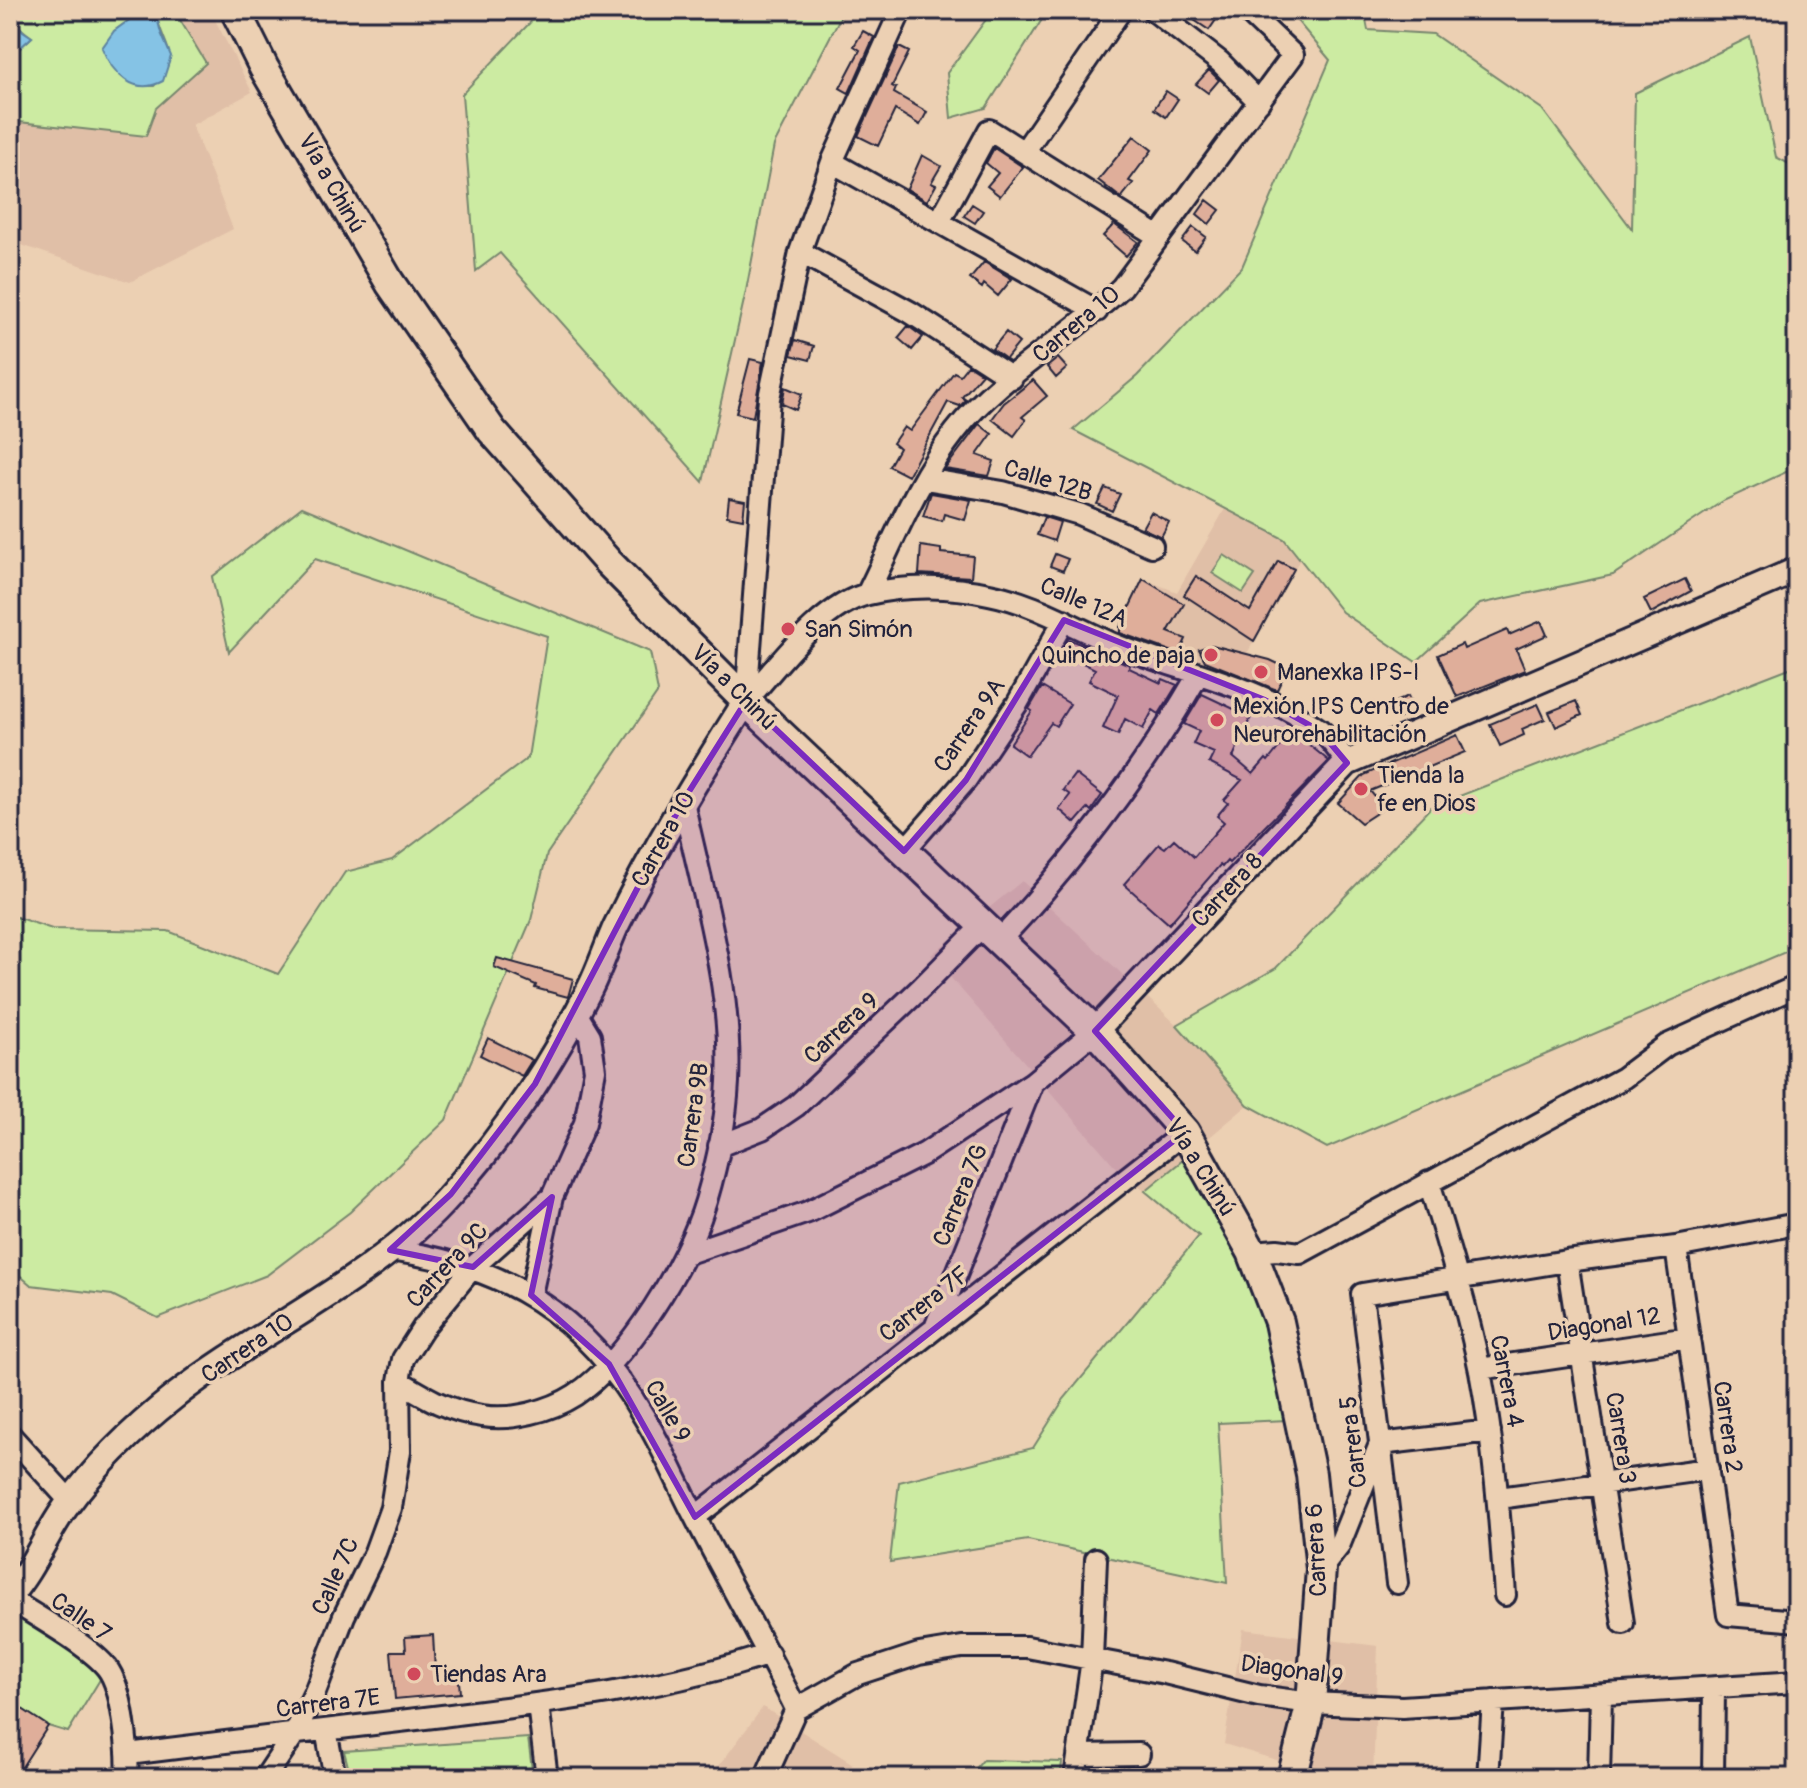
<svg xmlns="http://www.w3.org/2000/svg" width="1807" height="1788" viewBox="0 0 1807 1788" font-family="Pangolin,sans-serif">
	<rect width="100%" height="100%" fill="#ecd0b3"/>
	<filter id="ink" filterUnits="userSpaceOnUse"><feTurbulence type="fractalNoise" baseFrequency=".0125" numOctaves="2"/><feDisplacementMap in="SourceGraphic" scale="16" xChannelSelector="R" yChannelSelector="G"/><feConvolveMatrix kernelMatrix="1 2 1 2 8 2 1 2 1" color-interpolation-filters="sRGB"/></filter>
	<g filter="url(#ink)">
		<path fill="#e0bfa7" d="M 174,10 L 210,10 L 252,92 L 192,125 L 233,229 L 130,282 L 10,241 L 10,121 L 146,136 L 156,108 L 206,63 Z
			M 1225,509 L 1284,539 L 1300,559 L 1235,675 L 1120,637 L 1116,634 L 1143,579 L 1177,592 Z
			M 1022,881 L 1177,1025 L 1248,1105 L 1145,1191 L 1114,1165 L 931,955 Z
			M 1243,1629 L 1378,1646 L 1373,1778 L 1307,1778 L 1309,1770 L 1224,1744 Z
			M 763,1707 L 853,1764 L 842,1778 L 710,1778 Z"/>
		<path fill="#cceba2" stroke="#77866e" stroke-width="2" d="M 10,10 L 143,10 L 114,31 L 141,86 L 154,86 C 182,54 165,51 156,14 L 150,10 L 174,10 L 206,63 L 156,108 L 146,136 L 10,121 L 10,57 L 32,37 C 23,31 12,21 10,10 Z
			M 542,10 L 844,10 L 774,145 L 746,291 L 703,482 L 500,253 L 476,271 L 462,94 Z
			M 993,10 L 1048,10 L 986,108 L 951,118 L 947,73 Z
			M 1288,10 L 1364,10 L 1368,30 L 1433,34 L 1542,109 L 1632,229 L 1635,93 L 1750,37 L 1776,157 L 1797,168 L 1797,467 L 1723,501 L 1613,575 L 1480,604 L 1416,662 L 1342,612 L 1284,539 L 1073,430 L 1137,376 L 1242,267 L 1330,60 Z
			M 302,507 L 650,652 L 658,692 L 547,854 L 531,920 L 446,1120 L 350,1212 L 267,1275 L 158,1318 L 112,1295 L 31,1285 L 10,1267 L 10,915 L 52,929 L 168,931 L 278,974 L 345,872 L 392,860 L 528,758 L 547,636 L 315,559 L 229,652 L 212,577 Z
			M 1224,555 L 1255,575 L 1243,593 L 1212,573 Z
			M 1797,665 L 1797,947 L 1327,1148 L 1248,1105 L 1177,1025 L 1276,968 L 1431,807 Z
			M 1189,1155 L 1247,1259 L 1270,1333 L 1287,1420 L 1218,1423 L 1227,1583 L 1028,1540 L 890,1562 L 899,1482 L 1033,1448 L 1064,1399 L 1199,1236 L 1145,1191 Z
			M 10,1599 L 107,1668 L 68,1732 L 48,1726 L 10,1701 Z
			M 528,1738 L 533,1778 L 351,1778 L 344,1751 Z
			M 983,1760 L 1062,1762 L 1060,1778 L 968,1778 Z"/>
		<path fill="#85c3e5" stroke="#5d83a1" stroke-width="2" d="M 143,10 L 156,14 L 161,33 L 171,56 L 163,81 C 134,97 112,73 102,48 L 114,31 Z
			M 10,14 L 23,31 L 32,37 L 10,57 Z"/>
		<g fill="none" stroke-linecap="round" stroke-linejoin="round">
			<path stroke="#5d83a1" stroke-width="5" d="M 688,10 L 704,14 L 710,10"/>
		</g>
		<path fill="#dfae9a" stroke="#22223b" stroke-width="2" d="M 1201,10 L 1209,10 L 1218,17 L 1209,30 L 1194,20 Z
			M 863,31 L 874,37 L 849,93 L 840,88 L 860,50 L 854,46 Z
			M 899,47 L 909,52 L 892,86 L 896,88 L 894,93 L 927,112 L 920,125 L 895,110 L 878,146 L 858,136 Z
			M 1209,70 L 1219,80 L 1208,93 L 1196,84 Z
			M 1166,91 L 1178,99 L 1166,117 L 1154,109 Z
			M 1134,136 L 1152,150 L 1129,181 L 1133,183 L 1121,198 L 1098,180 Z
			M 994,148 L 1023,167 L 1000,196 L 987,186 L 998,173 L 986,163 Z
			M 922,155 L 941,166 L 931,183 L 936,185 L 927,201 L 907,189 Z
			M 1207,200 L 1220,210 L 1209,224 L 1197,214 Z
			M 972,204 L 983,211 L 975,223 L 964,216 Z
			M 1114,224 L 1138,242 L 1126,256 L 1103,236 Z
			M 1193,227 L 1206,237 L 1195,251 L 1182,241 Z
			M 984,262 L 1012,279 L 998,296 L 984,284 L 982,288 L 970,279 Z
			M 908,326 L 923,337 L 912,350 L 898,338 Z
			M 1006,332 L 1019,343 L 1006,359 L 992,349 Z
			M 795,340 L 814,346 L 810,360 L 791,355 Z
			M 1058,358 L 1067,368 L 1056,378 L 1047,367 Z
			M 750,359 L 763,362 L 753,417 L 736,413 Z
			M 968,365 L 982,374 L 962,397 L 966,400 L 960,406 L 948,402 L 908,476 L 889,466 L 899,448 L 893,443 L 904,427 L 910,431 L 954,372 L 960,375 Z
			M 1033,380 L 1047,396 L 1022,417 L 1026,420 L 1014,436 L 992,419 L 1004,403 Z
			M 785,387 L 802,394 L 796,410 L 782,404 Z
			M 979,424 L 992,434 L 977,455 L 994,461 L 989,476 L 945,469 Z
			M 1105,488 L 1120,494 L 1112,511 L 1097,504 Z
			M 931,493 L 971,500 L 965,520 L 944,514 L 942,521 L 923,516 Z
			M 729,498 L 745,501 L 743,519 L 727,516 Z
			M 1151,512 L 1169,522 L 1161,537 L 1142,528 Z
			M 1044,517 L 1060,522 L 1054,541 L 1037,535 Z
			M 921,546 L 941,549 L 941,553 L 973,556 L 971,577 L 919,574 Z
			M 1055,554 L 1068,559 L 1063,571 L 1050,566 Z
			M 1278,561 L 1294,569 L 1254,641 L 1184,595 L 1196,576 L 1250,611 Z
			M 1143,579 L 1184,604 L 1168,632 L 1186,639 L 1179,654 L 1120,633 L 1120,627 Z
			M 1685,579 L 1691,591 L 1651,613 L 1644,599 Z
			M 1541,621 L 1547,635 L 1516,649 L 1525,670 L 1457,697 L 1438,655 L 1462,644 L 1464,649 L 1507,630 L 1509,635 Z
			M 1068,639 L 1130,665 L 1129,668 L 1161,683 L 1163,679 L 1177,685 L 1159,714 L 1153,710 L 1143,729 L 1125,719 L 1118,735 L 1103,728 L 1118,695 L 1089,681 L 1095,669 L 1061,652 Z
			M 1212,645 L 1270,660 L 1287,668 L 1277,690 L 1205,661 L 1199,649 Z
			M 1042,687 L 1070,704 L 1056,726 L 1051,723 L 1027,756 L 1010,744 L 1032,711 L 1029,709 Z
			M 1202,694 L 1251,717 L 1233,757 L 1253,774 L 1266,759 L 1268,761 L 1292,731 L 1329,761 L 1229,863 L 1227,861 L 1222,867 L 1220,865 L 1169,924 L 1124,884 L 1159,844 L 1165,848 L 1174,839 L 1194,857 L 1224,822 L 1217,816 L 1228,803 L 1224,800 L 1242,780 L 1209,763 L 1214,753 L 1193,744 L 1199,731 L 1184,724 Z
			M 1408,696 L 1415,711 L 1398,719 L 1391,704 Z
			M 1576,701 L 1582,715 L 1556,727 L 1549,712 Z
			M 1538,704 L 1545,719 L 1522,729 L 1524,735 L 1500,746 L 1490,724 Z
			M 1457,735 L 1465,752 L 1370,791 L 1384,808 L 1361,823 L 1338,803 L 1364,775 Z
			M 1075,774 L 1102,795 L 1091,811 L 1088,808 L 1075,823 L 1059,809 L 1070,795 L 1063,790 Z
			M 497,958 L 573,979 L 568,997 L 535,988 L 536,985 L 494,967 Z
			M 488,1038 L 532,1060 L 522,1076 L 480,1055 Z
			M 433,1635 L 435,1671 L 458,1669 L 460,1693 L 395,1699 L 391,1651 L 406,1651 L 405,1637 Z
			M 10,1701 L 48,1726 L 15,1778 L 10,1778 Z"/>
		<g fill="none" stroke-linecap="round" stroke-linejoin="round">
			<g stroke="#22223b" stroke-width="26">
				<path id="minor" d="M 1153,10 L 1220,62 L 1259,102
					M 1024,152 L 1121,10
					M 832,162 L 1097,311
					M 939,222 L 989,130 L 1159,237
					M 800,252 L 910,312 L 1012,378
					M 925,479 L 1003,492 L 1079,514 L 1152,546
					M 867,594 C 894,540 917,480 955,432 C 998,376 1070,337 1122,287 L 1293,55 L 1246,10
					M 746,701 L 769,398 L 800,252 L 832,162 L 901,10
					M 746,701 C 778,666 821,605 868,594 C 906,585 951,586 989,594 C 1035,603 1075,628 1118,646 C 1184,672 1262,687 1320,730 C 1331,739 1339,751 1347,763
					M 904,851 L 966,780 L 1017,704 L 1064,620
					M 999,941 C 1076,859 1142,772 1198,675
					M 719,1146 L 762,1129 L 796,1106 L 921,988 L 982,926
					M 1429,1182 C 1448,1245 1467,1307 1480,1371 C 1494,1445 1500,1520 1505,1595
					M 1676,1247 L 1728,1615 L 1797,1621
					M 390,1250 C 507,1266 584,1314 644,1417 C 663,1448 677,1482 694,1515 C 727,1580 764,1643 796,1709
					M 1252,1252 L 1277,1250 L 1300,1253 L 1623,1078 L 1667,1045 L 1797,986
					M 685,1254 L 808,1212 L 924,1154 L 1033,1082 L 1095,1031
					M 1567,1261 L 1623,1623
					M 531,1295 L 552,1197 L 585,1123 L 595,1070 L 590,1036 L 576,1013
					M 935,1328 L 1033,1082
					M 1480,1369 L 1689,1338
					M 399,1381 C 427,1398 448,1411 482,1416 C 511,1421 550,1411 575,1395 C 628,1360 688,1262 706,1201 C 717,1164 726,1121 728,1082 C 733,990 702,891 683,801
					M 10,1435 L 70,1501
					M 1499,1498 L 1708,1469
					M 695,1517 L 1185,1132
					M 1321,1569 L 1339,1546 L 1380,1444 L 1490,1431
					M 1397,1583 L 1362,1294 L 1567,1261 L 1676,1247 L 1797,1224
					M 10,1599 C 35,1616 90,1646 107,1668 C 123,1688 129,1753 127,1778
					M 538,1704 L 547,1778
					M 796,1709 L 858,1674 L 919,1654 L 962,1647 L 1027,1647 L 1165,1673 L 1259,1696 L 1311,1703 L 1402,1707 L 1797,1682
					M 326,1730 L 335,1778
					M 128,1754 C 233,1741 337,1728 442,1716 C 552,1702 663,1690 769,1654
					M 1079,1755 L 1139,1754
					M 265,1778 L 295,1733 L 315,1692 L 344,1616 L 375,1552 L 391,1508 L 400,1451 L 399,1381 L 403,1359 L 423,1328 L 473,1267 L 552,1197
					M 765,1778 L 796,1709
					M 1075,1778 L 1092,1659 L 1096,1559
					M 1488,1778 L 1493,1701
					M 1599,1778 L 1601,1695
					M 1713,1778 L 1714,1688"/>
			</g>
			<g stroke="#22223b" stroke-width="30">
				<path id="tertiary" d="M 1095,1031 L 1347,763 L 1797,570
					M 10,1595 C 33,1569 45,1536 65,1508 C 96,1465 133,1429 175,1396 C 265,1326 376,1280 452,1193 C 507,1132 553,1061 590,988 C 600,968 607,946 616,926 C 654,848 700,774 746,701"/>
			</g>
			<g stroke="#22223b" stroke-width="34">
				<path id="secondary" d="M 235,10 L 264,68 L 390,283 L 492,431 L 608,562 L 755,710 L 1095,1031 L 1185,1132 L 1252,1252 L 1279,1322 L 1311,1474 L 1321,1569 L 1311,1703 L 1292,1778"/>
			</g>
			<use href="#minor" stroke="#ecd0b3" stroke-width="20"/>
			<use href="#tertiary" stroke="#ecd0b3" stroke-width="24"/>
			<use href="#secondary" stroke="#ecd0b3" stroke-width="28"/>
		</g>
	</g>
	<path fill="#7b2cbf" fill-opacity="0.2" stroke="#7b2cbf" stroke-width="6" stroke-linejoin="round" d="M 1064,620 L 1265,700 L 1320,731 L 1347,763 L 1095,1031 L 1185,1132 L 695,1517 L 609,1364 L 531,1295 L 552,1197 L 473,1267 L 390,1250 L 451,1194 L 535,1084 L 683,801 L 746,701 L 904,851 L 966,780 Z"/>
	<g fill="#d1495b" stroke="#ecd0b3" stroke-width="3">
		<circle cx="788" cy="629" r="8"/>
		<circle cx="1211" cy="655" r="8"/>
		<circle cx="1261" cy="672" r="8"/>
		<circle cx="1217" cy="720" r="8"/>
		<circle cx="1361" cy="789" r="8"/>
		<circle cx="414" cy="1674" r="8"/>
	</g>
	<g text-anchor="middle" stroke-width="7" stroke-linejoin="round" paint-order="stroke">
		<g font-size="24" fill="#22223b" stroke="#ecd0b3">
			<text transform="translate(332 183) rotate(60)" y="8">Vía a Chinú</text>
			<text transform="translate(1076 324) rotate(-40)" y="8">Carrera 10</text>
			<text transform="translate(1048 480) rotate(17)" y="8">Calle 12B</text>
			<text transform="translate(1084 602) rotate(23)" y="8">Calle 12A</text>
			<text transform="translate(734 687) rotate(45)" y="8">Vía a Chinú</text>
			<text transform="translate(969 725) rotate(-56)" y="8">Carrera 9A</text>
			<text transform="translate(663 839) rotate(-61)" y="8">Carrera 10</text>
			<text transform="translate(1227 890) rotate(-47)" y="8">Carrera 8</text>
			<text transform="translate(841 1028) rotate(-43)" y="8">Carrera 9</text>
			<text transform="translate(693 1115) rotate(-82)" y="8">Carrera 9B</text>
			<text transform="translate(1201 1167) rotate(58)" y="8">Vía a Chinú</text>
			<text transform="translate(960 1195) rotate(-68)" y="8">Carrera 7G</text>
			<text transform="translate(447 1265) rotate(-47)" y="8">Carrera 9C</text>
			<text transform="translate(924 1304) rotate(-38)" y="8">Carrera 7F</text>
			<text transform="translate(1604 1324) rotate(-9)" y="8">Diagonal 12</text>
			<text transform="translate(247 1348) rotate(-34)" y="8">Carrera 10</text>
			<text transform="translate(1507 1381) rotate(79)" y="8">Carrera 4</text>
			<text transform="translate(668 1411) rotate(60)" y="8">Calle 9</text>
			<text transform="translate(1728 1427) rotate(82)" y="8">Carrera 2</text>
			<text transform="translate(1621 1438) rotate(81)" y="8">Carrera 3</text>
			<text transform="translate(1353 1442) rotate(-97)" y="8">Carrera 5</text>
			<text transform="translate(1316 1550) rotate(-93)" y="8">Carrera 6</text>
			<text transform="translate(335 1576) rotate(-66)" y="8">Calle 7C</text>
			<text transform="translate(81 1617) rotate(35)" y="8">Calle 7</text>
			<text transform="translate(1292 1670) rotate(8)" y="8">Diagonal 9</text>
			<text transform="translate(328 1703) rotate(-7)" y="8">Carrera 7E</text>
		</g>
		<g font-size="24" fill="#22223b" stroke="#ecd0b3" text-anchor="start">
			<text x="804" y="637">San Simón</text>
			<text x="1195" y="663" text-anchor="end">Quincho de paja</text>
			<text x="1277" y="680">Manexka IPS-I</text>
			<text x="1233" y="714">Mexión IPS Centro de<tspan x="1233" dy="28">Neurorehabilitación</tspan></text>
			<text x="1377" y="783">Tienda la<tspan x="1377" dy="28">fe en Dios</tspan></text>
			<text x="430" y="1682">Tiendas Ara</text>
		</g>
	</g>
	<rect width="1807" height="1788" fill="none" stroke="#ecd0b3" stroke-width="40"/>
	<rect x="20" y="20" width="1767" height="1748" fill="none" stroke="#22223b" stroke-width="3" filter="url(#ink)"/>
</svg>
